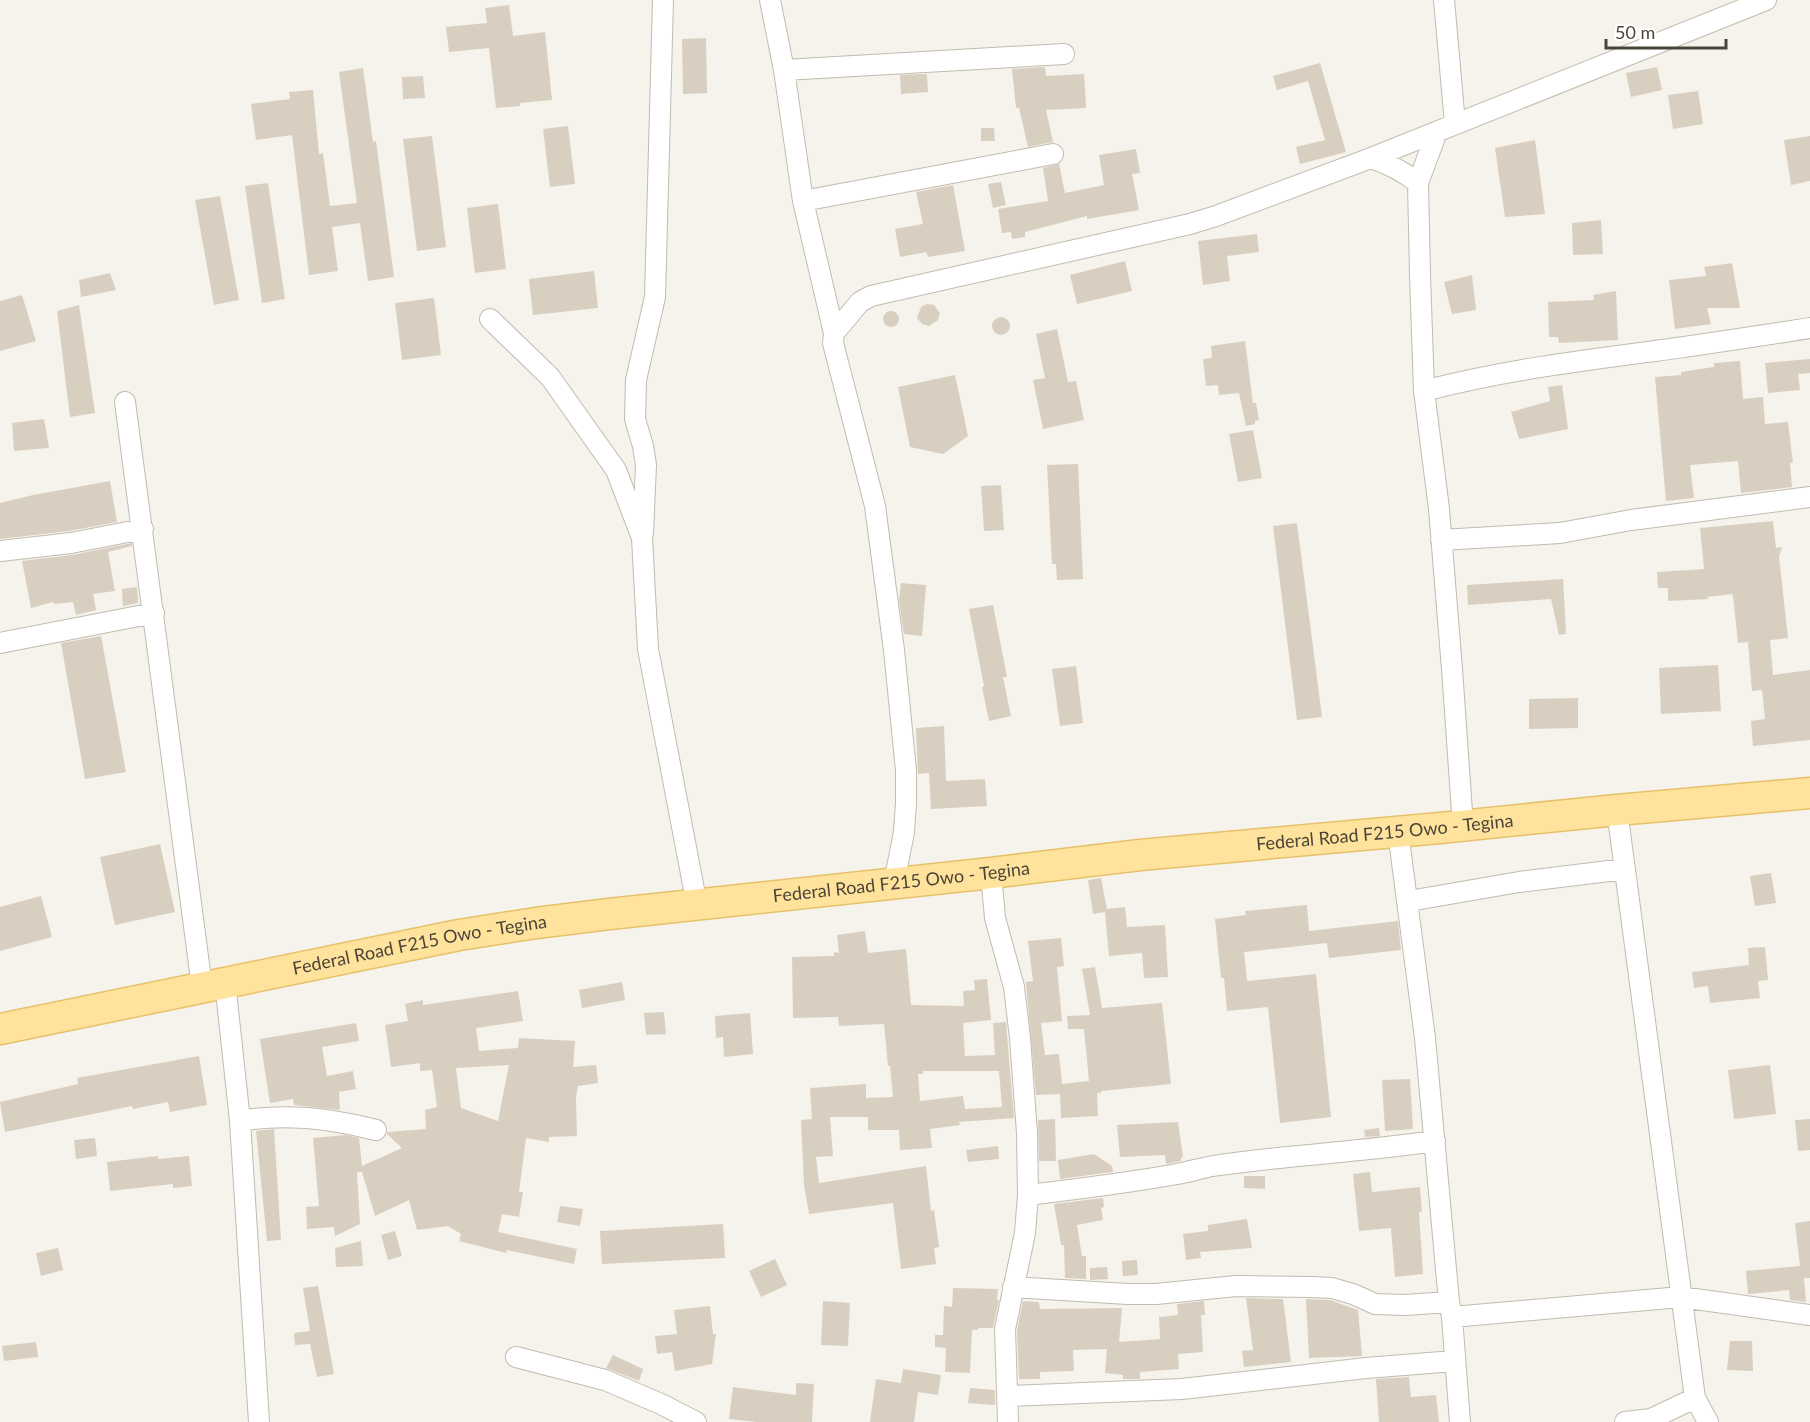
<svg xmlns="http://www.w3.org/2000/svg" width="1810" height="1422" viewBox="0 0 1810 1422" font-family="Lato,sans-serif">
	<rect width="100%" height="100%" fill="#f6f3ec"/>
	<path fill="#d8cfc1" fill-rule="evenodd" d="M 509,5 L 513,36 L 545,32 L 552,100 L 520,103 L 520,106 L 496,108 L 489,48 L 449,52 L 446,27 L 487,23 L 485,8 Z
		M 706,38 L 707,93 L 683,94 L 682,39 Z
		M 1320,63 L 1346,152 L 1300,164 L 1296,147 L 1325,140 L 1308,81 L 1277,90 L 1273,76 Z
		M 1045,67 L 1046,76 L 1084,74 L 1086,108 L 1046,110 L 1053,142 L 1028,147 L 1019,108 L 1016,108 L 1012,69 Z
		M 1657,67 L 1662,90 L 1631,97 L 1626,73 Z
		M 363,68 L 373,142 L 376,141 L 394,277 L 368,281 L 360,223 L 332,227 L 338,271 L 309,275 L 292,135 L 256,140 L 251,104 L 290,99 L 289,92 L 313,90 L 319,154 L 323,153 L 330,206 L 357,203 L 339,72 Z
		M 927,74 L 928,92 L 901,94 L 900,75 Z
		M 423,76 L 425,98 L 403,99 L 402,77 Z
		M 1698,91 L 1703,124 L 1673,129 L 1668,95 Z
		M 568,126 L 575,184 L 550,187 L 543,129 Z
		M 981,128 L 994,128 L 995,141 L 981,141 Z
		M 432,136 L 446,247 L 417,251 L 403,139 Z
		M 1810,136 L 1810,181 L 1791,185 L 1784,140 Z
		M 1535,140 L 1545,214 L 1505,217 L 1495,148 Z
		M 1136,149 L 1140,173 L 1132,174 L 1139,210 L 1087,219 L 1087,216 L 1025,232 L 1025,237 L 1012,239 L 1011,232 L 1002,233 L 998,209 L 1048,201 L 1043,168 L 1059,164 L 1065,193 L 1104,185 L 1099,155 Z
		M 1001,182 L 1006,205 L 993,208 L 988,184 Z
		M 268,183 L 285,299 L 262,303 L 245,186 Z
		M 953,185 L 965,251 L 928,257 L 926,252 L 900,257 L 895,229 L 923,224 L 916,192 Z
		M 220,196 L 239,300 L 214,305 L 195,200 Z
		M 498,204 L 506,269 L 475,273 L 467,208 Z
		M 1601,220 L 1603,254 L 1573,255 L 1572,223 Z
		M 1257,234 L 1259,252 L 1227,256 L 1230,281 L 1203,285 L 1198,241 Z
		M 1125,261 L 1132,291 L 1077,304 L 1070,275 Z
		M 1732,263 L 1740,308 L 1707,308 L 1711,324 L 1675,329 L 1669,280 L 1706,276 L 1704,267 Z
		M 594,271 L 598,308 L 533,315 L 529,279 Z
		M 110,273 L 116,290 L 81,297 L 79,280 Z
		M 1472,275 L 1476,310 L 1452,314 L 1444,282 Z
		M 1616,291 L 1618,340 L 1559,343 L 1558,337 L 1549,337 L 1548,302 L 1594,300 L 1593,295 Z
		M 22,295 L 36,341 L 0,351 L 0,301 Z
		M 434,298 L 441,355 L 402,360 L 395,303 Z
		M 927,304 L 934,305 L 940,313 L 938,320 L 929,326 L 922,324 L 917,318 L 921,307 Z
		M 79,305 L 95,413 L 70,417 L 57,311 Z
		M883 319a8 8 0 1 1 16 0a8 8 0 1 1-16 0Z
		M992 326a9 9 0 1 1 18 0a9 9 0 1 1-18 0Z
		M 1057,329 L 1068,382 L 1076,381 L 1084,420 L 1043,429 L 1033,380 L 1045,378 L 1036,334 Z
		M 1245,341 L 1253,403 L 1256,403 L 1259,420 L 1255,421 L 1255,424 L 1246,426 L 1239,393 L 1219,395 L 1218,385 L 1206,386 L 1203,359 L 1212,358 L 1211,346 Z
		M 1810,359 L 1810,373 L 1798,374 L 1800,390 L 1768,393 L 1765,363 Z
		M 1740,361 L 1743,399 L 1763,397 L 1765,424 L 1788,422 L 1793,463 L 1790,463 L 1792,487 L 1741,493 L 1738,461 L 1690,465 L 1694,498 L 1666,501 L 1655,377 L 1681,375 L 1681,372 L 1714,367 L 1714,363 Z
		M 955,375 L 968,436 L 943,454 L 910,447 L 898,387 Z
		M 1562,385 L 1568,429 L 1519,439 L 1511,412 L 1550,401 L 1548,387 Z
		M 44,419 L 49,448 L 14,451 L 12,423 Z
		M 1253,430 L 1262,478 L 1238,482 L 1229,434 Z
		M 1078,464 L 1083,579 L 1057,580 L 1056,564 L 1052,564 L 1047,465 Z
		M 110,481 L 117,522 L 69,531 L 0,539 L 0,503 L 33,495 Z
		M 1001,485 L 1004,530 L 984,531 L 981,486 Z
		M 1773,521 L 1776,548 L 1782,547 L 1779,557 L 1788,638 L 1770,640 L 1773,675 L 1810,670 L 1810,740 L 1753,746 L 1751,721 L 1765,719 L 1762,690 L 1752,691 L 1748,642 L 1738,643 L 1733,596 L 1732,594 L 1707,597 L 1708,599 L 1668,601 L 1668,588 L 1658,588 L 1657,572 L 1704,569 L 1700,528 Z
		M 1297,523 L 1322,717 L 1297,720 L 1273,526 Z
		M 132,543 L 132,546 L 108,552 L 115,591 L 93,594 L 96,610 L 76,615 L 73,602 L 54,604 L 53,602 L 31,608 L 22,561 L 72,555 Z
		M 1563,579 L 1566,634 L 1559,635 L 1551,599 L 1468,605 L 1467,585 Z
		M 901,583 L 926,585 L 922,636 L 904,634 L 899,600 Z
		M 137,587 L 138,603 L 123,606 L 122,589 Z
		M 993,605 L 1007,677 L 1003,677 L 1011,716 L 989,721 L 982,687 L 984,686 L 969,609 Z
		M 101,636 L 126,772 L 85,779 L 61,643 Z
		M 1718,665 L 1721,711 L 1661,714 L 1659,668 Z
		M 1076,666 L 1083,723 L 1060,726 L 1052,669 Z
		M 1578,698 L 1578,728 L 1529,729 L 1529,699 Z
		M 944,726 L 946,781 L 985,779 L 987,806 L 931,809 L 929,773 L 918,774 L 916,728 Z
		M 160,844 L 175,912 L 115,925 L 100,857 Z
		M 1771,873 L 1776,903 L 1755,906 L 1750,876 Z
		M 1101,878 L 1107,909 L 1125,907 L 1127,927 L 1165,925 L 1168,977 L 1144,978 L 1142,953 L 1109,956 L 1105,912 L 1093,914 L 1088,880 Z
		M 41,896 L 52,937 L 0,951 L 0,907 Z
		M 1307,905 L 1309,931 L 1398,921 L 1401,950 L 1329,958 L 1327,943 L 1244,952 L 1247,981 L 1316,974 L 1331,1117 L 1280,1123 L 1268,1007 L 1227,1011 L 1224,978 L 1221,978 L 1215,919 L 1246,915 L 1245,911 Z
		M 865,931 L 868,953 L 906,949 L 911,1005 L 964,1006 L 963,991 L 975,990 L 974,980 L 987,979 L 991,1020 L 963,1023 L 965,1056 L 995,1055 L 993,1023 L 1006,1022 L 1014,1118 L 959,1122 L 960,1125 L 930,1129 L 932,1148 L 900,1150 L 899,1130 L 868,1130 L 868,1117 L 830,1117 L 833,1156 L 816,1157 L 819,1183 L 926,1166 L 931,1211 L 934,1210 L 939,1247 L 934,1248 L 936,1264 L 901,1269 L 893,1203 L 809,1214 L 804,1185 L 801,1120 L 812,1119 L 810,1088 L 866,1084 L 866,1098 L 893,1097 L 890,1066 L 888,1066 L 884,1024 L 839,1026 L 838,1017 L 793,1018 L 792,957 L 834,956 L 834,952 L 839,953 L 837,935 ZM 923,1071 L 999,1071 L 1002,1107 L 965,1109 L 963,1096 L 920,1101 L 918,1074 L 923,1074 Z
		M 1061,938 L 1064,966 L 1057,967 L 1062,1021 L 1041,1023 L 1045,1055 L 1059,1054 L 1062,1084 L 1089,1081 L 1084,1029 L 1068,1029 L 1067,1016 L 1090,1015 L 1082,969 L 1095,967 L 1102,1008 L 1162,1003 L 1171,1084 L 1101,1091 L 1101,1093 L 1097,1093 L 1098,1116 L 1061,1118 L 1060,1094 L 1036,1095 L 1026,982 L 1033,981 L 1028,941 Z
		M 1765,947 L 1768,980 L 1758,981 L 1760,998 L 1710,1003 L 1708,986 L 1694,988 L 1692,972 L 1749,965 L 1748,948 Z
		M 622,982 L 625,1000 L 582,1008 L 579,990 Z
		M 518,991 L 523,1021 L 476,1028 L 479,1051 L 518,1048 L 519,1038 L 575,1041 L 573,1067 L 596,1065 L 598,1083 L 578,1086 L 576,1097 L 577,1136 L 549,1137 L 549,1142 L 526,1138 L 519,1192 L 523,1192 L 519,1217 L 502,1214 L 498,1232 L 577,1249 L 574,1264 L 507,1250 L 506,1253 L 459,1241 L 461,1234 L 448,1226 L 417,1230 L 409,1200 L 375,1216 L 362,1172 L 357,1172 L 360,1224 L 335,1236 L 334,1227 L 307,1229 L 306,1207 L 319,1206 L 313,1138 L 346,1135 L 359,1138 L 362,1166 L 402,1148 L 387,1134 L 388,1132 L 426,1129 L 425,1110 L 437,1107 L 432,1070 L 420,1071 L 420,1063 L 391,1067 L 385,1025 L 408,1021 L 405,1004 L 423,1000 L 423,1005 ZM 509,1065 L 498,1121 L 461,1108 L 456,1068 Z
		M 664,1012 L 666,1034 L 646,1035 L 644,1013 Z
		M 750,1013 L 753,1054 L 724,1057 L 723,1037 L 716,1038 L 715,1016 Z
		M 356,1023 L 359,1041 L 322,1047 L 327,1076 L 353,1071 L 356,1089 L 339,1092 L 340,1110 L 294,1105 L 293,1099 L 270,1103 L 260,1039 Z
		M 199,1056 L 207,1105 L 170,1112 L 168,1102 L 133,1109 L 132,1106 L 5,1132 L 0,1102 L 78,1084 L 77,1078 Z
		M 1770,1065 L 1776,1114 L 1734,1119 L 1728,1070 Z
		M 1410,1079 L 1413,1129 L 1385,1131 L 1382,1080 Z
		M 1055,1119 L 1056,1161 L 1039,1161 L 1038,1120 Z
		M 1810,1119 L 1810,1150 L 1798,1151 L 1795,1120 Z
		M 1178,1122 L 1183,1157 L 1181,1158 L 1181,1161 L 1166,1164 L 1165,1155 L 1120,1157 L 1117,1125 Z
		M 1379,1128 L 1380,1136 L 1365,1137 L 1364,1130 Z
		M 274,1129 L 281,1240 L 267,1241 L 256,1131 Z
		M 95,1138 L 97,1156 L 76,1159 L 74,1140 Z
		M 998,1146 L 999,1159 L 968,1162 L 966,1150 Z
		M 1094,1154 L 1112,1166 L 1113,1172 L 1060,1179 L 1058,1160 Z
		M 158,1156 L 158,1159 L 189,1156 L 192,1186 L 173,1188 L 173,1184 L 110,1191 L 107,1162 Z
		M 1370,1172 L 1372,1192 L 1420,1187 L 1422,1212 L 1419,1212 L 1423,1274 L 1395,1277 L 1391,1228 L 1359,1231 L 1353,1174 Z
		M 1244,1176 L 1265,1176 L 1265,1189 L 1244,1188 Z
		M 1103,1198 L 1104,1207 L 1101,1208 L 1103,1220 L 1077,1225 L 1082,1256 L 1086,1256 L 1086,1279 L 1065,1278 L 1064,1245 L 1061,1245 L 1054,1204 Z
		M 560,1206 L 583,1209 L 580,1226 L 557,1222 Z
		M 1247,1219 L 1252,1248 L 1200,1252 L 1201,1258 L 1186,1260 L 1183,1234 L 1208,1231 L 1208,1225 Z
		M 1810,1221 L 1810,1278 L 1804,1278 L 1806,1302 L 1790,1300 L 1789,1290 L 1748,1294 L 1746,1271 L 1800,1266 L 1795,1223 Z
		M 723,1224 L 725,1258 L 602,1264 L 600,1231 Z
		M 395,1231 L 402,1256 L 388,1260 L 381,1235 Z
		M 361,1241 L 363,1266 L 336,1267 L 335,1248 Z
		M 58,1248 L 63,1270 L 41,1276 L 36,1253 Z
		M 775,1259 L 787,1285 L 761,1297 L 749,1271 Z
		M 1137,1260 L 1138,1275 L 1123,1276 L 1122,1261 Z
		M 1107,1267 L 1108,1279 L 1090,1280 L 1090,1268 Z
		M 318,1286 L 334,1374 L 317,1377 L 310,1344 L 295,1345 L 294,1333 L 310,1331 L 303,1288 Z
		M 953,1288 L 998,1289 L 997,1300 L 999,1300 L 993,1328 L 978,1328 L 978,1330 L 972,1330 L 970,1373 L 945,1372 L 946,1348 L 935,1347 L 935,1335 L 943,1335 L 944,1306 L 952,1307 Z
		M 1246,1298 L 1283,1299 L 1291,1362 L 1244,1367 L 1242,1351 L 1253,1350 Z
		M 1306,1299 L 1330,1300 L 1358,1310 L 1362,1356 L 1309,1358 Z
		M 823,1301 L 850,1303 L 848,1346 L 821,1345 Z
		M 1023,1301 L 1039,1302 L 1040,1309 L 1122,1308 L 1119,1342 L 1160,1339 L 1159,1317 L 1178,1315 L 1177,1304 L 1204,1301 L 1205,1315 L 1201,1315 L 1203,1352 L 1178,1354 L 1179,1369 L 1140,1372 L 1140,1379 L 1123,1379 L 1123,1375 L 1105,1373 L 1107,1349 L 1073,1350 L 1074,1371 L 1040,1372 L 1040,1379 L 1019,1379 L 1017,1330 Z
		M 710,1306 L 713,1334 L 716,1334 L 712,1364 L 675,1371 L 672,1352 L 657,1354 L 655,1336 L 677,1334 L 674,1310 Z
		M 1730,1341 L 1752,1341 L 1753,1371 L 1727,1370 Z
		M 36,1342 L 38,1357 L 4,1361 L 2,1346 Z
		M 613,1355 L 643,1369 L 639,1381 L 606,1368 Z
		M 903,1369 L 941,1375 L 938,1395 L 918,1392 L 914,1422 L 870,1422 L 876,1379 L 901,1383 Z
		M 1409,1377 L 1411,1397 L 1436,1395 L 1439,1422 L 1379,1422 L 1376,1379 Z
		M 796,1383 L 814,1384 L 812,1422 L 757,1422 L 729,1419 L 733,1387 L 796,1395 Z
		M 970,1388 L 995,1390 L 995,1405 L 968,1403 Z"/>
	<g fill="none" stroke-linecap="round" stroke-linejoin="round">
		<g stroke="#c2bbae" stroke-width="22">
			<path id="street" d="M 770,0 L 784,70 L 803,201 L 834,333
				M 1444,0 L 1455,124
				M 784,70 L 1064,54
				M 1437,132 L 1418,183 L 1420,275 L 1424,391 L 1439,509 L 1452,669 L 1463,826
				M 1371,158 C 1389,164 1403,171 1418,183
				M 803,201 L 1053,154
				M 490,319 L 550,377 L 616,470 L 642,538 L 648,649 L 697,905
				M 1424,391 C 1500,371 1578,361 1655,351 C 1707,344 1758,336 1810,328
				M 125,402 L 202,987
				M 643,533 L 646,465 L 643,446 L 635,419 L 636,380 L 655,297 L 663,0
				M 1441,540 L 1560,533 L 1631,520 L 1810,497
				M 0,551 L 71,543 L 143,529
				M 0,643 L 154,613
				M 1617,810 L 1695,1398 L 1708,1422
				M 1398,832 L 1425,1038 L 1449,1302 L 1452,1317 L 1460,1422
				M 991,873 L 995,918 L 1014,987 L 1020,1038 L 1027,1133 L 1028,1195 L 1025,1233 L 1005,1329 L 1008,1422
				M 894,883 L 904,832 L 906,803 L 906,770 L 894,650 L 875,506 L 833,343 L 834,333 L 860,302 L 871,296 L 1190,224 L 1216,216 L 1371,158 L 1766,0
				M 1409,901 L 1519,882 L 1625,869
				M 225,982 L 240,1121 L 259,1422
				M 240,1121 C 285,1113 331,1118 376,1130
				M 1028,1195 C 1078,1189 1128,1183 1177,1174 C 1189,1172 1201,1168 1213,1166 C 1286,1155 1361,1152 1435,1141
				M 1013,1287 L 1128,1294 L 1156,1294 L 1236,1286 L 1313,1287 L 1332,1288 L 1353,1294 L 1375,1304 L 1405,1305 L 1449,1302
				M 1452,1317 L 1681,1297 L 1810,1315
				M 516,1357 L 605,1380 L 661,1404 L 696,1422
				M 1008,1396 L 1182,1389 L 1366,1368 L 1454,1361
				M 1625,1422 L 1651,1419 L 1695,1398"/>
		</g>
		<g stroke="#e6c16a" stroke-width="33">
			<g id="primary">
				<path id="s1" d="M 0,1029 L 459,935 L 536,923 L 609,914 L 991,873 L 1140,855 L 1440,828 L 1617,810 L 1810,793"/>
			</g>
		</g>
		<use href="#street" stroke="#fff" stroke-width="20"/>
		<use href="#primary" stroke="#ffe39c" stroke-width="30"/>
	</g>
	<g text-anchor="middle" stroke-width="4.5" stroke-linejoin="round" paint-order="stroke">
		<g font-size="18" fill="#4b4439" stroke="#fff">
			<text dy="6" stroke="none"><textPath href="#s1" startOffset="1400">Federal Road F215 Owo - Tegina</textPath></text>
			<text dy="6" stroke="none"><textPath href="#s1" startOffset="914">Federal Road F215 Owo - Tegina</textPath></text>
			<text dy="6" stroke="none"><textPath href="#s1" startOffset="428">Federal Road F215 Owo - Tegina</textPath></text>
		</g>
	</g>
	<path d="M1606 39v9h120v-9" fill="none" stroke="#4b4439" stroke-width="3"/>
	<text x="1615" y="39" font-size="18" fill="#4b4439" stroke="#ffffff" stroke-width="4.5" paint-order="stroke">50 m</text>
</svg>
